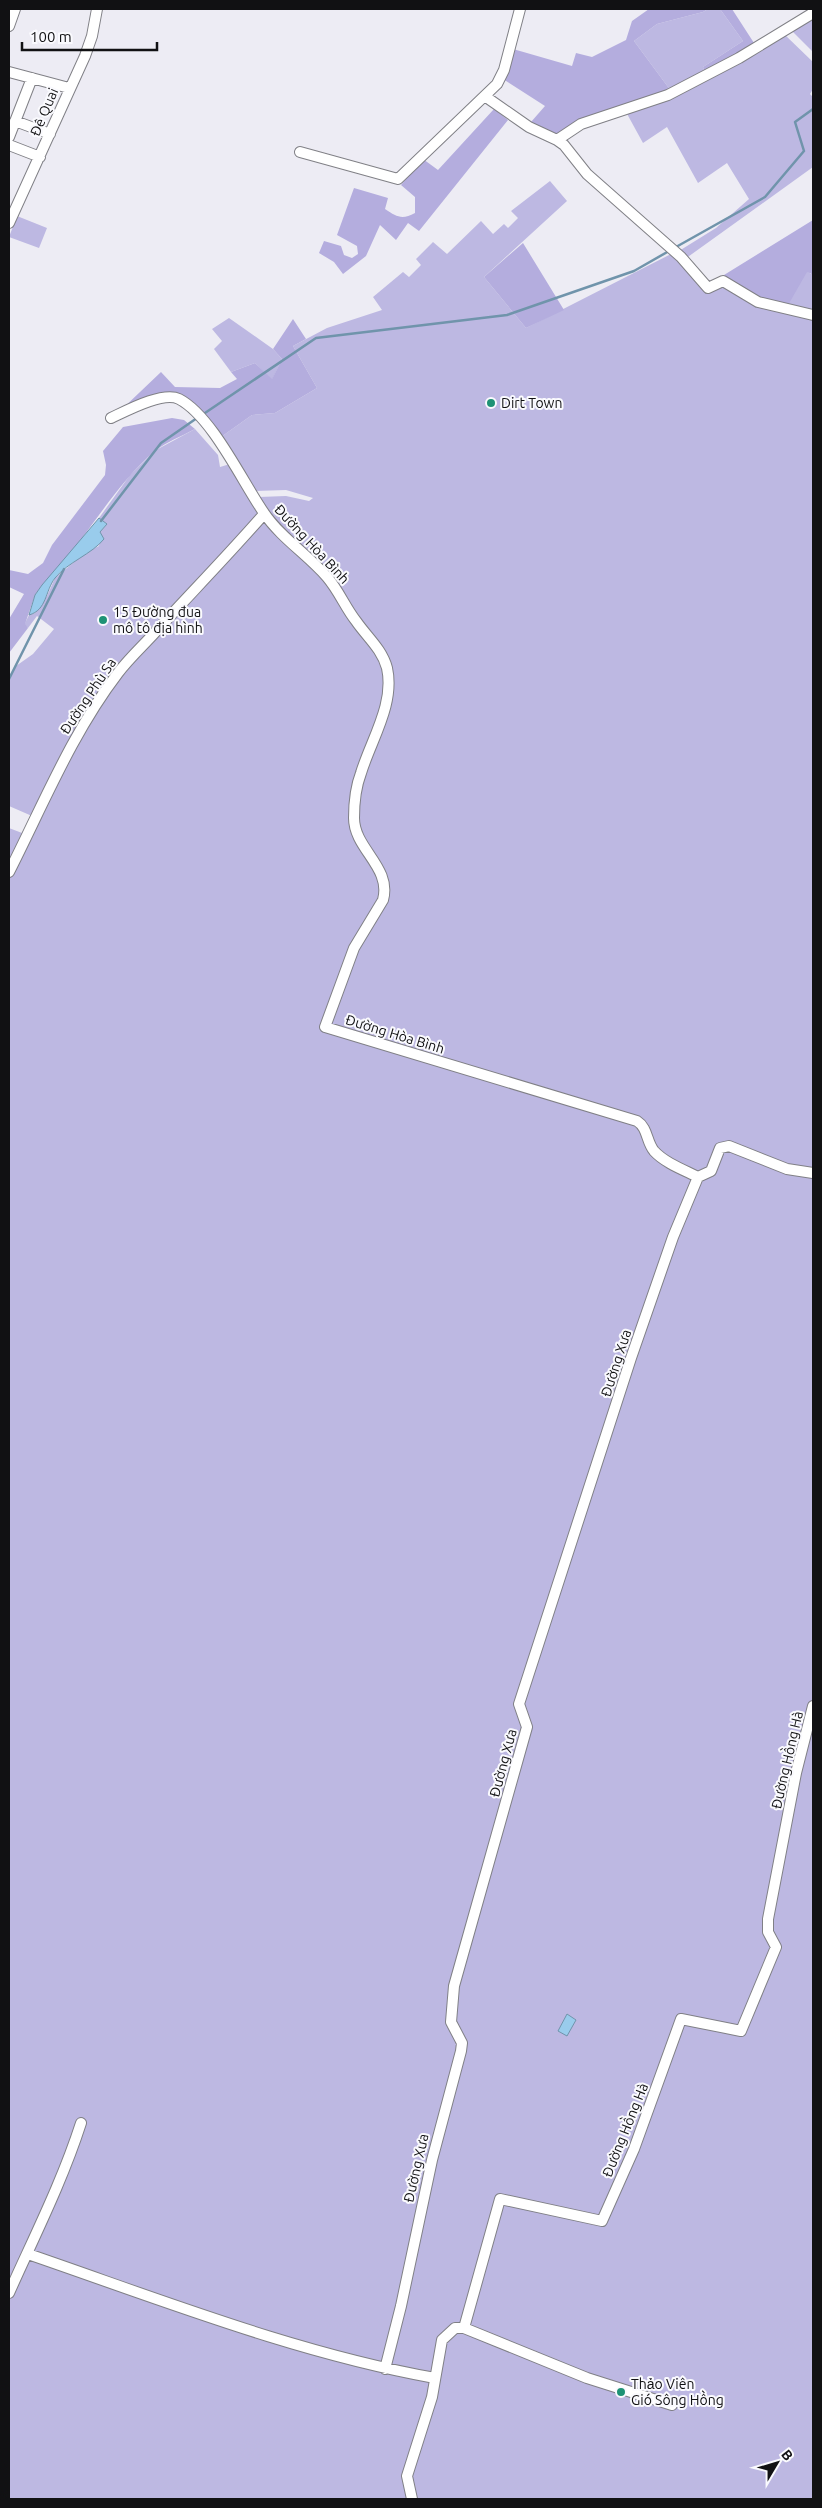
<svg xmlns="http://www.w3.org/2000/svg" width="822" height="2508" viewBox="0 0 822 2508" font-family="Ubuntu,sans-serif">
	<rect width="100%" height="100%" fill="#edecf4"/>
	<path fill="#bdb8e2" d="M 708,9 L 720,9 L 743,41 L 703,67 L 705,73 L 671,91 L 634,41 L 657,24 L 703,12 Z
		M 813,17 L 813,52 L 791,30 Z
		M 784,34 L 813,62 L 813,89 L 810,94 L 813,97 L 813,167 L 685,259 L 679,251 L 716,228 L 749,199 L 727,163 L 698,183 L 667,127 L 643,143 L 626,112 Z
		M 550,181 L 567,201 L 484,277 L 526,328 L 673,253 L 705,287 L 724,275 L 731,282 L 807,271 L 811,274 L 813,264 L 813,2499 L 9,2499 L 9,828 L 22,833 L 32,816 L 9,806 L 9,676 L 16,666 L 33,654 L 54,629 L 37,616 L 28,628 L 24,625 L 29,615 L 35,613 L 47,596 L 55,578 L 86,552 L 99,546 L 100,532 L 107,524 L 99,518 L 130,475 L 156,450 L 195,429 L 218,455 L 220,467 L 230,464 L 259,497 L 286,496 L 309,501 L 313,498 L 286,490 L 255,491 L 221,437 L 252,415 L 275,413 L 317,388 L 293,346 L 327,328 L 382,310 L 373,297 L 403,272 L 409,277 L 421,265 L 416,259 L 433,242 L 447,254 L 481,221 L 493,234 L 504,224 L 508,228 L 518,218 L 511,211 Z
		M 17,216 L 47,228 L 39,248 L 9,237 Z
		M 229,318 L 273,349 L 282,359 L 272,380 L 255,363 L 231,372 L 214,349 L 222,341 L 212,329 Z"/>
	<path fill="#b4adde" d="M 649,9 L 708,9 L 703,12 L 657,24 L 634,41 L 671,91 L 578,123 L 565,128 L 556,136 L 531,122 L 545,106 L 503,79 L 513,49 L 572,66 L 576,53 L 592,57 L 626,40 L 632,21 Z
		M 720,9 L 732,9 L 754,43 L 705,73 L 703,67 L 743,41 Z
		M 494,109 L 508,120 L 419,231 L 408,223 L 396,240 L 380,225 L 366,256 L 343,274 L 334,262 L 319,253 L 324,241 L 341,246 L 344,255 L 352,258 L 358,254 L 357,246 L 337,235 L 354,188 L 388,198 L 385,209 C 397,217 402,220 415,213 L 415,197 L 401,185 L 423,159 L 438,170 Z
		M 813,220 L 812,274 L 807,272 L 787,307 C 764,302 741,293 724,275 Z
		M 523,243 L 564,310 L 526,328 L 484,277 Z
		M 293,319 L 306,339 L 293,346 L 317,388 L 275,413 L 252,415 L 221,437 L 183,395 L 169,394 L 119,412 L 161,372 L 175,387 L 220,388 L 237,379 L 231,372 L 255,363 L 272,379 L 282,359 L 273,349 Z
		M 172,418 L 184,420 L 195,429 C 182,436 166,442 155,451 C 110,489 84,545 42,585 L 35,595 L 25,624 L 28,628 L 9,653 L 9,619 L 24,594 L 9,587 L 9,570 L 28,574 L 43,563 L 52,545 L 105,475 L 106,465 L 103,451 L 123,427 Z"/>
	<path fill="#99ccec" stroke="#7094ab" d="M 99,518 L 107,524 L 100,532 L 104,539 C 92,554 68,562 55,578 C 45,591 47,610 29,615 L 35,595 L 42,585 Z
		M 567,2014 L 576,2020 L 567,2036 L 558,2031 Z"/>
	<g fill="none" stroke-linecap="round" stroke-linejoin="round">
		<path stroke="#7094ab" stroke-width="2.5" d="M 676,247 L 765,197 L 804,151 L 795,122 L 813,109
			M 202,415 L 316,338 L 507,315 L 634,271 L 669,251
			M 101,521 L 161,443 L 197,418
			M 9,679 L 64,569"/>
		<g stroke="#808086" stroke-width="12">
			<path id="minor" d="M 9,26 L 15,9
				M 9,72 L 69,88
				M 486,97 L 529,127 L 557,140 L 581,124 L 668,95 L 739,58 L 813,13
				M 15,121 L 50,134
				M 9,137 L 32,78
				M 557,140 L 564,145 L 587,174 L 681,257 L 708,288 L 723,281 L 758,302 L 813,315
				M 9,145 L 40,157
				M 300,152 L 398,179 L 497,84 L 504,70 L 520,9
				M 9,223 L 85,56 L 92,36 L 97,9
				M 111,418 C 126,411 163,391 179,399 C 212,416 243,483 264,513 C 281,538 308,555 327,577 C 339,591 345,607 356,621 C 367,637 382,649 387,668 C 395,704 371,740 361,773 C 356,786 354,804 354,818 C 354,849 392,867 383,900 L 354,948 L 325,1027 L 637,1121 C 648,1128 646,1141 654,1151 C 665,1163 684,1170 698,1177 L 711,1171 L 720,1148 L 729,1146 L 787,1169 L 813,1173
				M 9,872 C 43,805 72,733 118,673 C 130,657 146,643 159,628 C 194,590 230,553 264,514
				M 28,2254 C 162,2300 296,2353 435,2378
				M 9,2293 C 34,2237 62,2182 81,2123
				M 464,2328 L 587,2378 L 672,2405
				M 385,2369 L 401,2306 L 432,2160 L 461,2051 L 462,2043 L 451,2022 L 454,1986 L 527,1727 L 519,1704 L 631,1358 L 673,1237 L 698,1177
				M 412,2499 L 407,2476 L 432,2397 L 442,2340 L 455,2328 L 464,2328 L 500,2199 L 602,2221 L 634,2149 L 681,2019 L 741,2031 L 776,1947 L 768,1932 L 768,1919 L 796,1773 L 813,1706"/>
		</g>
		<use href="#minor" stroke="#fff" stroke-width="10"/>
	</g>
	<g fill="#1e9275" stroke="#fafafe" stroke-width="2">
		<circle cx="491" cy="403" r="5"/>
		<circle cx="103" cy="620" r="5"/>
		<circle cx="621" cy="2392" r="5"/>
	</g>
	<g text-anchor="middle" stroke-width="4" stroke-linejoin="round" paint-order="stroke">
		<g font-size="14" fill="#111113" stroke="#fafafe">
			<text transform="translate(44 112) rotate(-67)" y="5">Đê Quai</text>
			<text transform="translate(312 544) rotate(47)" y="5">Đường Hòa Bình</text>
			<text transform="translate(88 696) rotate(-56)" y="5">Đường Phù Sa</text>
			<text transform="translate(395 1034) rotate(17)" y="5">Đường Hòa Bình</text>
			<text transform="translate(616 1363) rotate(-72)" y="5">Đường Xưa</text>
			<text transform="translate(787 1760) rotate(-77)" y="5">Đường Hồng Hà</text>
			<text transform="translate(503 1763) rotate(-75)" y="5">Đường Xưa</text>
			<text transform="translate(625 2130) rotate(-68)" y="5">Đường Hồng Hà</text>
			<text transform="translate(416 2168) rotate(-77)" y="5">Đường Xưa</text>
		</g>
		<g font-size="14" fill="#111113" stroke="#fafafe" text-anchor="start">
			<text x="501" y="408">Dirt Town</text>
			<text x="113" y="617">15 Đường đua<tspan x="113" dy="16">mô tô địa hình</tspan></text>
			<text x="631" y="2389">Thảo Viên<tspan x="631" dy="16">Gió Sông Hồng</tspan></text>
		</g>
	</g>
	<rect width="822" height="2508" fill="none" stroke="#111113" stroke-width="20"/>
	<g transform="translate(777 2463) rotate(52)" stroke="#fafafe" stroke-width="4" paint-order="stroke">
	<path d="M0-4L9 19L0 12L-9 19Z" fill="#111113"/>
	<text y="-8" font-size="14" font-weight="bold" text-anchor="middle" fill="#111113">B</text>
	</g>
	<path d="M22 42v8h135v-8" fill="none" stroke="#111113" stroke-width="2.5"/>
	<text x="30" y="42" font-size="15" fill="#111113" stroke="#fafafe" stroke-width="4" paint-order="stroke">100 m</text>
</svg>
